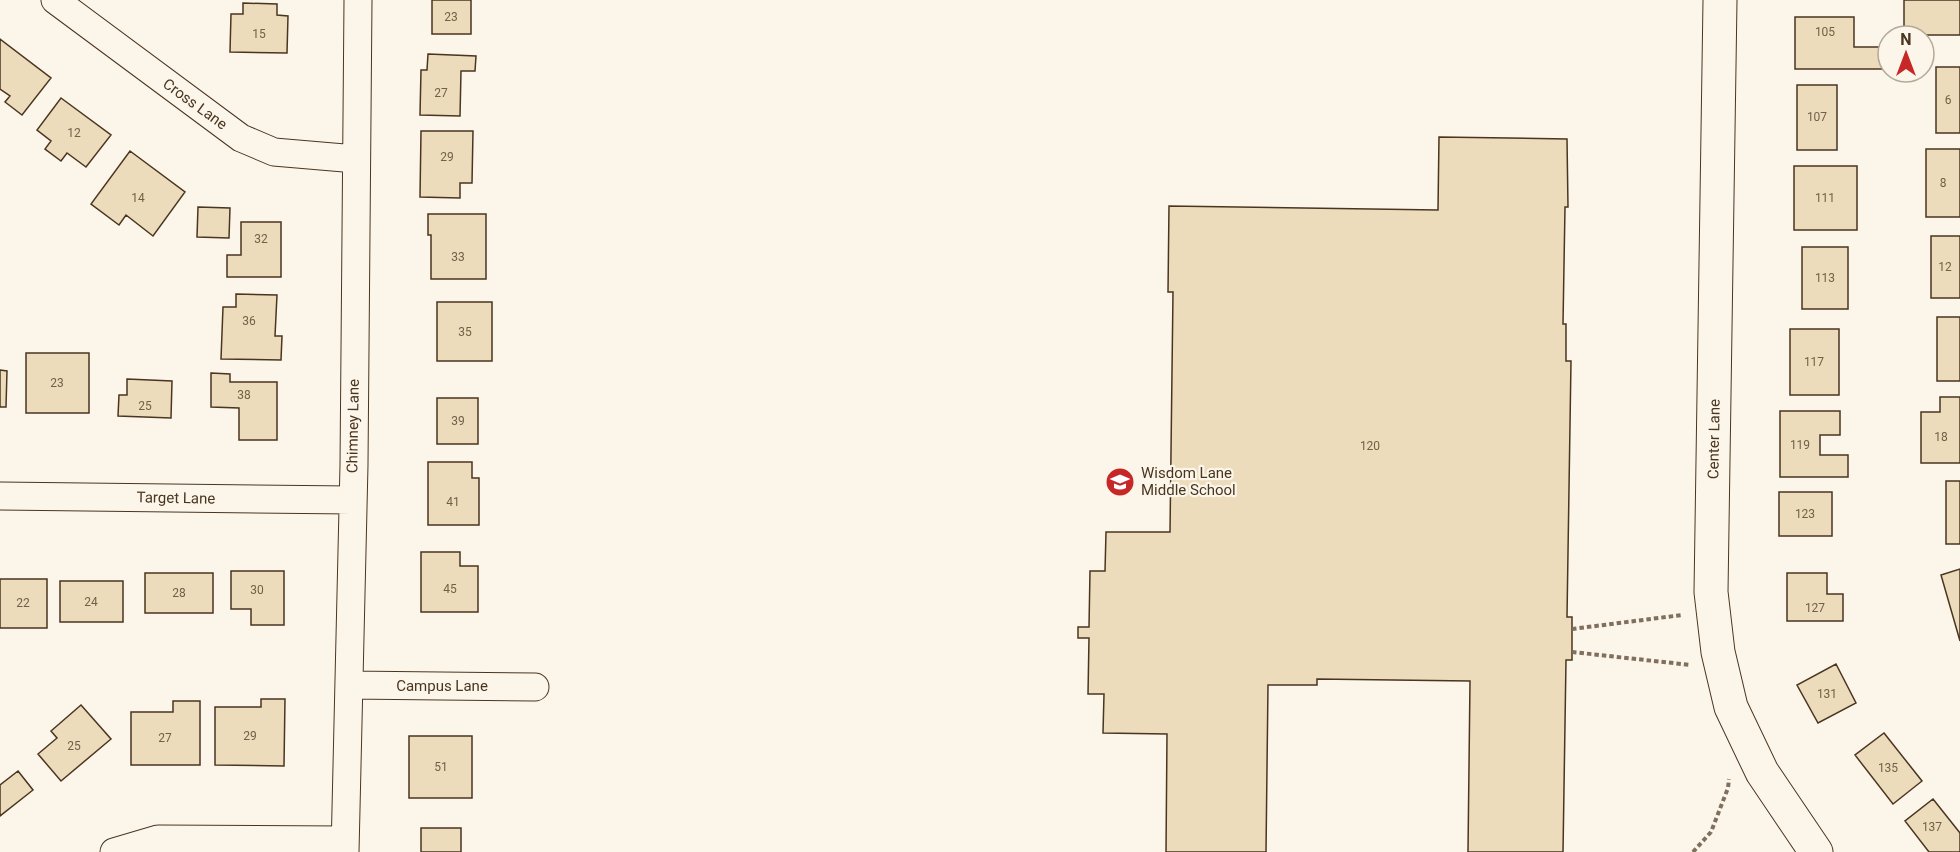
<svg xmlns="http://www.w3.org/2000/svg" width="1960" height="852" viewBox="0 0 1960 852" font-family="Roboto,sans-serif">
	<rect width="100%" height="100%" fill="#fbf6e9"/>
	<path fill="#ecdcbc" stroke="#4a3520" stroke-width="1.5" d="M 432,0 L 471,0 L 471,34 L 432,34 Z
		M 1904,0 L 1960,0 L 1960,35 L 1904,35 Z
		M 243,3 L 277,4 L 277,15 L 288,16 L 287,53 L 230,52 L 231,14 L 243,14 Z
		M 1795,17 L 1854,17 L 1854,47 L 1882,47 L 1882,69 L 1795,69 Z
		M 0,39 L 51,78 L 22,115 L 5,102 L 10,96 L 0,89 Z
		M 428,54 L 476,56 L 475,71 L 461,71 L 460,116 L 420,115 L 421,70 L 427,70 Z
		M 1936,67 L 1960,67 L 1960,133 L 1936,133 Z
		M 1797,85 L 1837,85 L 1837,150 L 1797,150 Z
		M 61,98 L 111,135 L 86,167 L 67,153 L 61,161 L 45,149 L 51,141 L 37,130 Z
		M 421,131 L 473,131 L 472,183 L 460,183 L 460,198 L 420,197 Z
		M 1439,137 L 1567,139 L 1568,207 L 1565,207 L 1563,324 L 1566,324 L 1566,361 L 1571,361 L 1567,617 L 1572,617 L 1572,660 L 1566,660 L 1563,852 L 1468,852 L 1470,681 L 1317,679 L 1317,685 L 1268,685 L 1266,852 L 1166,852 L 1167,734 L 1103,733 L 1104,694 L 1088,694 L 1089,638 L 1078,638 L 1078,627 L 1089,627 L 1090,571 L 1105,571 L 1106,532 L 1170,532 L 1173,292 L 1168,292 L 1169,206 L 1438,210 Z
		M 1926,149 L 1960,149 L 1960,217 L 1926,217 Z
		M 130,151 L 185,192 L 153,236 L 126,215 L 119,225 L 91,204 Z
		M 1794,166 L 1857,166 L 1857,230 L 1794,230 Z
		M 198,207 L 230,208 L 229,238 L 197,237 Z
		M 428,214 L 486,214 L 486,279 L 431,279 L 431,235 L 428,235 Z
		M 241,222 L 281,222 L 281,277 L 227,277 L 227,255 L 241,255 Z
		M 1931,236 L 1960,236 L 1960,298 L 1931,298 Z
		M 1802,247 L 1848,247 L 1848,309 L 1802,309 Z
		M 236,294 L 277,295 L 275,336 L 282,336 L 281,360 L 221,359 L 223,307 L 236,307 Z
		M 437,302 L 492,302 L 492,361 L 437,361 Z
		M 1937,317 L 1960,317 L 1960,381 L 1937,381 Z
		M 1790,329 L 1839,329 L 1839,395 L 1790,395 Z
		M 26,353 L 89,353 L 89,413 L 26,413 Z
		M 0,370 L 7,371 L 6,407 L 0,407 Z
		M 211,373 L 230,374 L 230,382 L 277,382 L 277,440 L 239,440 L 239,408 L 211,407 Z
		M 127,379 L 172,381 L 171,418 L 118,416 L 119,395 L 127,395 Z
		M 1940,397 L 1960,397 L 1960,463 L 1921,463 L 1921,412 L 1940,412 Z
		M 437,398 L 478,398 L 478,444 L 437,444 Z
		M 1780,411 L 1840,411 L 1840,435 L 1820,435 L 1820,455 L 1848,455 L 1848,477 L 1780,477 Z
		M 428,462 L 472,462 L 472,478 L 479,478 L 479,525 L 428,525 Z
		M 1946,481 L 1960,481 L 1960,544 L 1946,544 Z
		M 1779,492 L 1832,492 L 1832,536 L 1779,536 Z
		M 421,552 L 460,552 L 460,566 L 478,566 L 478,612 L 421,612 Z
		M 1960,569 L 1960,641 L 1941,575 Z
		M 231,571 L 284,571 L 284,625 L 251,625 L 251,609 L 231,609 Z
		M 145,573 L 213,573 L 213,613 L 145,613 Z
		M 1787,573 L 1827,573 L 1827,594 L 1843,594 L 1843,621 L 1787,621 Z
		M 0,579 L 47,579 L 47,628 L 0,628 Z
		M 60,581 L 123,581 L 123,622 L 60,622 Z
		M 1836,664 L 1856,703 L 1818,723 L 1797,685 Z
		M 261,699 L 285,699 L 284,766 L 215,765 L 215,707 L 261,707 Z
		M 173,701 L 200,701 L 200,765 L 131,765 L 131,712 L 173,712 Z
		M 81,705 L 111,739 L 61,781 L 38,754 L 57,738 L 51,731 Z
		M 1884,733 L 1922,781 L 1893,804 L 1855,755 Z
		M 409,736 L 472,736 L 472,798 L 409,798 Z
		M 18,771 L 33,790 L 0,816 L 0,785 Z
		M 1933,799 L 1960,833 L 1960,852 L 1929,852 L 1905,821 Z
		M 421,828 L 461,828 L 461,852 L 421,852 Z"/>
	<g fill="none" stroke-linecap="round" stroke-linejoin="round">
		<g stroke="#4a3520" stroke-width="29">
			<path id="street" d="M 55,0 L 241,138 L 274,152 L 356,159
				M 0,496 L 352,500
				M 349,685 L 535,687
				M 114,852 L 158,839 L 345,840
				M 345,852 L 354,465 L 358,0"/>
		</g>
		<g stroke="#4a3520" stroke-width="35">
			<path id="secondary" d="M 1720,0 L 1711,592 L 1718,652 L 1731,707 L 1762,772 L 1816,852"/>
		</g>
		<path stroke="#7f6f5c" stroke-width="4" stroke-dasharray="4.5 3" stroke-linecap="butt" d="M 1572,629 L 1682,615
			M 1572,652 L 1691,665
			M 1693,852 L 1711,832 L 1728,788 L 1729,779"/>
		<use href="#street" stroke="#fbf6e9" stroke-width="27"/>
		<use href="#secondary" stroke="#fbf6e9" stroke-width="33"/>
	</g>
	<defs>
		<g id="school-disc" transform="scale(1.5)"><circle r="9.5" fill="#c62828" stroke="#fbf6e9"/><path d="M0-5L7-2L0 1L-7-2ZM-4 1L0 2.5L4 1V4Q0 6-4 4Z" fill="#fff"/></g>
	</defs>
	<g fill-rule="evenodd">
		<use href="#school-disc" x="1120" y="482"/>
	</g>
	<g text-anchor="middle" stroke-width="4.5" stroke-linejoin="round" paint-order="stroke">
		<g font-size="12" fill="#725f47">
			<text x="451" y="21">23</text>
			<text x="1825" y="36">105</text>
			<text x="259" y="38">15</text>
			<text x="441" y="97">27</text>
			<text x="1948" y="104">6</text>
			<text x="1817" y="121">107</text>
			<text x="74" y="137">12</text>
			<text x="447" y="161">29</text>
			<text x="1943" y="187">8</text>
			<text x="138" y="202">14</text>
			<text x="1825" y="202">111</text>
			<text x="261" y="243">32</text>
			<text x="458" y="261">33</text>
			<text x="1945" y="271">12</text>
			<text x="1825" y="282">113</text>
			<text x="249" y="325">36</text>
			<text x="465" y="336">35</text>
			<text x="1814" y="366">117</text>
			<text x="57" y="387">23</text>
			<text x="244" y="399">38</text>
			<text x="145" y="410">25</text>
			<text x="458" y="425">39</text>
			<text x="1941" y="441">18</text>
			<text x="1800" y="449">119</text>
			<text x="1370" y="450">120</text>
			<text x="453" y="506">41</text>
			<text x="1805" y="518">123</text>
			<text x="450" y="593">45</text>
			<text x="257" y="594">30</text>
			<text x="179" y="597">28</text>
			<text x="91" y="606">24</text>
			<text x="23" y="607">22</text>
			<text x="1815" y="612">127</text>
			<text x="1827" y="698">131</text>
			<text x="250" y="740">29</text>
			<text x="165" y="742">27</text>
			<text x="74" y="750">25</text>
			<text x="441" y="771">51</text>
			<text x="1888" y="772">135</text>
			<text x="1932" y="831">137</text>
		</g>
		<g font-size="15" fill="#4a3520" stroke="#fbf6e9">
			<text transform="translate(195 104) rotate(36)" y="5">Cross Lane</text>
			<text transform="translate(353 426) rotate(-89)" y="5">Chimney Lane</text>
			<text transform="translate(1714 439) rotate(-89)" y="5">Center Lane</text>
			<text transform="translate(176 498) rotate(1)" y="5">Target Lane</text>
			<text x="442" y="691">Campus Lane</text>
		</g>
		<g font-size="15" fill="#4a3520" stroke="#fbf6e9" text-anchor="start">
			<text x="1141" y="478">Wisdom Lane<tspan x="1141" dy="17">Middle School</tspan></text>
		</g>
	</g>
	<g transform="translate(1906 54)"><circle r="28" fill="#fbf6e9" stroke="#b4a999" stroke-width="1.5"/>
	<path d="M0-4.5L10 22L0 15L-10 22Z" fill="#c62828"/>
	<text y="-9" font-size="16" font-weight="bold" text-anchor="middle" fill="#4a3520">N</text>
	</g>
</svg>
